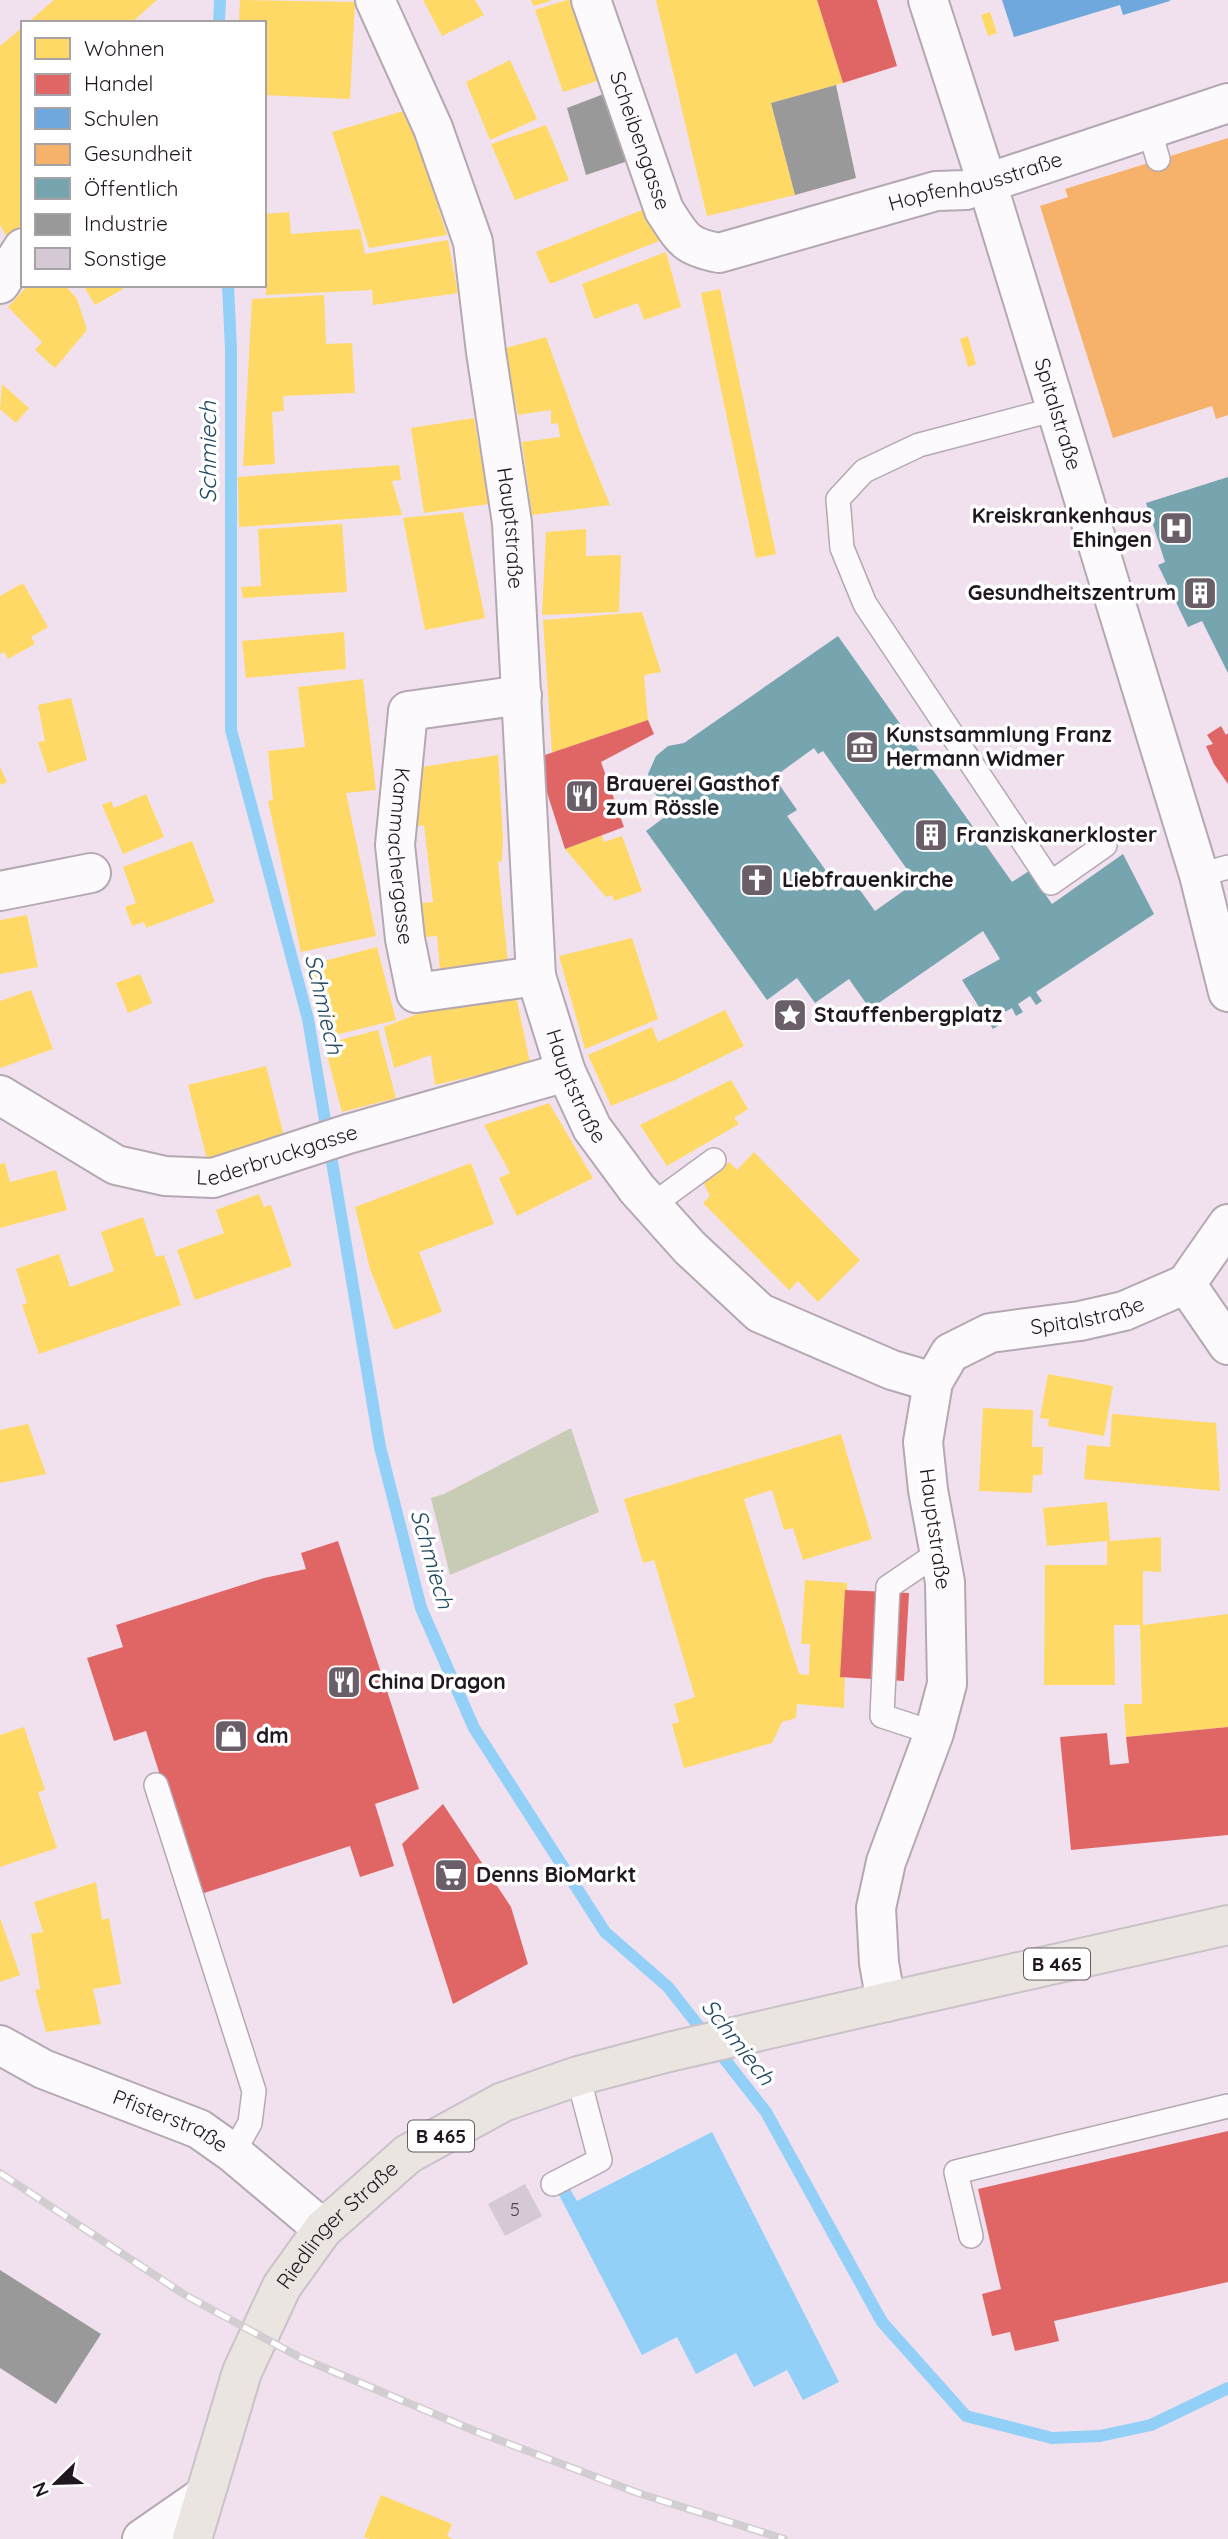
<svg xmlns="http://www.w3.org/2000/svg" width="1228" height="2539" viewBox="0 0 1228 2539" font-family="Quicksand,sans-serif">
	<rect width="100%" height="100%" fill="#f1e1ef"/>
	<path fill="#c9ccb5" d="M 571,1428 L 599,1512 L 450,1575 L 431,1498 L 444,1494 Z"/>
	<path fill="#92d0f8" d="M 712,2132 L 839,2382 L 803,2400 L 787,2370 L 754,2387 L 736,2353 L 696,2374 L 677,2337 L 642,2355 L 559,2195 L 570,2189 L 577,2201 Z"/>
	<path fill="#ffd966" d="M 54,0 L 157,0 L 131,23 L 27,23 Z
		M 240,0 L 355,2 L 350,99 L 264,95 L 264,23 L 239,23 Z
		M 423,0 L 475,0 L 484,15 L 442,36 Z
		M 531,0 L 550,0 L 551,1 L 533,6 Z
		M 567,0 L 578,0 L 606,78 L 563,92 L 535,10 Z
		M 656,0 L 817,0 L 843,83 L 771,103 L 795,195 L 707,216 Z
		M 990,12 L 997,33 L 988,36 L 981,15 Z
		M 23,27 L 23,228 L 9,241 L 0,225 L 0,46 Z
		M 510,60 L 537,119 L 490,140 L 466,82 Z
		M 407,110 L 447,235 L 369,248 L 332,132 Z
		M 546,125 L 569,180 L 515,200 L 491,144 Z
		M 647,208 L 659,241 L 550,284 L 536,252 Z
		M 289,212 L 291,234 L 360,229 L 365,254 L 448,240 L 458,293 L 373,305 L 372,290 L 266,295 L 265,214 Z
		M 666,252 L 681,307 L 644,320 L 638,303 L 594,319 L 582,284 Z
		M 28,285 L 65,285 L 77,299 L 87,330 L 55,368 L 35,350 L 42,342 L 8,307 Z
		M 83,285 L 121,285 L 123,289 L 95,305 Z
		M 720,289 L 776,554 L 756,558 L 701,293 Z
		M 324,295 L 326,344 L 352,343 L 355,393 L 283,396 L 284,411 L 272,412 L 275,464 L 243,466 L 252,299 Z
		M 968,336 L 976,364 L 968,367 L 960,339 Z
		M 546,337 L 581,434 L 610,505 L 532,515 L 522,442 L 560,437 L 558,423 L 551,424 L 551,410 L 518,415 L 503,349 Z
		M 2,384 L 29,408 L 16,423 L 0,409 Z
		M 474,418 L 489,504 L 424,513 L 411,428 Z
		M 399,465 L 401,480 L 392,481 L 402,515 L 239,527 L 238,477 Z
		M 463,512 L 485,618 L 425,630 L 403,518 Z
		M 342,524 L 347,592 L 243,598 L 241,587 L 261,586 L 258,529 Z
		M 586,529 L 586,556 L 621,555 L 619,612 L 542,615 L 546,532 Z
		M 23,583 L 48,627 L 31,637 L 35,644 L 8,659 L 4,652 L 0,654 L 0,596 Z
		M 642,612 L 661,672 L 644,675 L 648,720 L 552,753 L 543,620 Z
		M 344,632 L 346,669 L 246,678 L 242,641 Z
		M 363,679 L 376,790 L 346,793 L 376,936 L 301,952 L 268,801 L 273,800 L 268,751 L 305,747 L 298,687 Z
		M 71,698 L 87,760 L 48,773 L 38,742 L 45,741 L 38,705 Z
		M 498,755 L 503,837 L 502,861 L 498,862 L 508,964 L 440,970 L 437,936 L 413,938 L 410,904 L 433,902 L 424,825 L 414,827 L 415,768 Z
		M 0,767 L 7,782 L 0,785 Z
		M 146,794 L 164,837 L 123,854 L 102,805 L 111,801 L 114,808 Z
		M 602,835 L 604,842 L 622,836 L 642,891 L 614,901 L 612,895 L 606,897 L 565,849 Z
		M 192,841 L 215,902 L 146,928 L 144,922 L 132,926 L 125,907 L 136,903 L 123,867 Z
		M 27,915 L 38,967 L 0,974 L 0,920 Z
		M 632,938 L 658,1019 L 585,1049 L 559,956 Z
		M 377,947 L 396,1020 L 323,1038 L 305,966 Z
		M 140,974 L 152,1003 L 128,1013 L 116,983 Z
		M 31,990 L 53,1049 L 0,1068 L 0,1001 Z
		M 516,996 L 530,1063 L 435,1085 L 431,1055 L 394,1068 L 384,1027 L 425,1011 Z
		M 725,1010 L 744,1046 L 675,1080 L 611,1106 L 588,1055 L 652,1027 L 658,1042 Z
		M 378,1030 L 396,1098 L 342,1112 L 324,1044 Z
		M 266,1066 L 285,1140 L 207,1159 L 188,1085 Z
		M 731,1080 L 748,1109 L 734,1118 L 739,1124 L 667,1166 L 640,1125 Z
		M 549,1103 L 593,1178 L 517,1216 L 499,1178 L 510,1173 L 484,1125 Z
		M 754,1152 L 860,1260 L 818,1302 L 798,1281 L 789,1290 L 703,1203 L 710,1196 L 703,1182 L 716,1175 L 729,1162 L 737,1170 Z
		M 5,1163 L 10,1182 L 56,1170 L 67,1210 L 0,1228 L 0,1164 Z
		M 471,1163 L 494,1224 L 419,1252 L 442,1312 L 394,1330 L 370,1269 L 355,1207 Z
		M 259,1194 L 264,1207 L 271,1205 L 292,1266 L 195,1300 L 177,1250 L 224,1233 L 216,1210 Z
		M 143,1217 L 156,1257 L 164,1255 L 181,1305 L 39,1354 L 22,1305 L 27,1303 L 16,1269 L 59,1254 L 70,1287 L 114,1271 L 101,1232 Z
		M 1048,1374 L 1113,1386 L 1104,1436 L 1048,1426 L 1049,1419 L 1040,1418 Z
		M 983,1408 L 1033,1410 L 1032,1447 L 1043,1447 L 1042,1475 L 1033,1475 L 1032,1493 L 979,1491 Z
		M 1112,1414 L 1216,1423 L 1220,1491 L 1084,1479 L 1087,1445 L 1110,1447 Z
		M 28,1424 L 46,1474 L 0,1483 L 0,1430 Z
		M 841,1434 L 872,1539 L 803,1560 L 793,1528 L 784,1530 L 772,1490 L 744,1499 L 799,1674 L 809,1675 L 810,1644 L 801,1644 L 805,1580 L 847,1583 L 844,1708 L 797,1704 L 796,1718 L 782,1722 L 772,1743 L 684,1768 L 672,1724 L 679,1722 L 674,1704 L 695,1697 L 654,1560 L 643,1563 L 624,1499 Z
		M 1107,1502 L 1110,1541 L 1161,1537 L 1161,1572 L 1143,1571 L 1143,1625 L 1228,1614 L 1228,1727 L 1126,1737 L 1124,1704 L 1142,1704 L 1140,1625 L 1114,1625 L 1115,1685 L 1044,1685 L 1045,1565 L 1107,1565 L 1107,1541 L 1047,1546 L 1043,1508 Z
		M 24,1727 L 45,1790 L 38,1792 L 57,1848 L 0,1867 L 0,1735 Z
		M 96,1882 L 102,1920 L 109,1918 L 121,1984 L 93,1989 L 101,2024 L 46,2032 L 35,1990 L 40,1989 L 31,1934 L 43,1932 L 34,1902 Z
		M 0,1918 L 20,1975 L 0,1982 Z
		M 381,2495 L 452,2524 L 447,2536 L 453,2539 L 370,2539 L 364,2537 Z"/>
	<path fill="#e06666" d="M 817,0 L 877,0 L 897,66 L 843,83 Z
		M 648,720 L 654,734 L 601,762 L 624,827 L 565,849 L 536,758 Z
		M 1221,726 L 1226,735 L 1228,733 L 1228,784 L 1214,764 L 1206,746 L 1213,744 L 1207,735 Z
		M 338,1541 L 419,1789 L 375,1804 L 394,1866 L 360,1877 L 350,1846 L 198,1895 L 146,1731 L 114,1741 L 87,1658 L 123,1647 L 116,1625 L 264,1578 L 306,1569 L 301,1553 Z
		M 845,1590 L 909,1593 L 904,1681 L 840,1677 Z
		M 1228,1727 L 1228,1835 L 1071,1850 L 1060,1737 L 1107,1733 L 1110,1765 L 1129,1763 L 1126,1737 Z
		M 443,1804 L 511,1907 L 528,1964 L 453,2004 L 402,1844 Z
		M 1228,2131 L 1228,2282 L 1054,2321 L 1059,2341 L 1015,2351 L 1010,2332 L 992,2336 L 982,2294 L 1001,2289 L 978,2189 Z"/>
	<path fill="#6fa8dc" d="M 1002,0 L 1170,0 L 1170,1 L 1123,15 L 1120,5 L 1014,37 Z"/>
	<path fill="#f6b26b" d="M 1228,138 L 1228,415 L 1216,419 L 1212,406 L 1113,438 L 1040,206 L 1068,197 L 1065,189 Z"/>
	<path fill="#76a5af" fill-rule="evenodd" d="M 1228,477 L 1228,673 L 1202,621 L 1188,627 L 1158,565 L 1165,562 L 1146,503 Z
		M 838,636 L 1012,882 L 1029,871 L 1052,904 L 1123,854 L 1154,914 L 1036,992 L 1042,1001 L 1036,1005 L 1030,996 L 1018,1004 L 1023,1012 L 1016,1016 L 1012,1008 L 994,1018 L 999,1025 L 993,1029 L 962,980 L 1000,959 L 983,931 L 870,1009 L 849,979 L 815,1003 L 797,978 L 767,1000 L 646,831 L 670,813 L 654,792 L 648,774 L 656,756 L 668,746 L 684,743 ZM 814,748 L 818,754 L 823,751 L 916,882 L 875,911 L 852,879 L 839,889 L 787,816 L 797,810 L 774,777 Z"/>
	<path fill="#999" d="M 836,85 L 856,178 L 795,195 L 771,103 Z
		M 609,92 L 631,160 L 586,175 L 567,108 Z
		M 0,2270 L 101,2334 L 56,2404 L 0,2368 Z"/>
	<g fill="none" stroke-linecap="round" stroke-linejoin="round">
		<path stroke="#92d0f8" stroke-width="12" d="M 219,23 L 220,0
			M 228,285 L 231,350 L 231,730 L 308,1019 L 380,1447 L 421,1608 L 474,1728 L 605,1932 L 668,1987 L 766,2112 L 882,2322 L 966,2416 L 1052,2438 L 1100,2436 L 1151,2425 L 1228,2388"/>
	</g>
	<path fill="#d5c9d5" d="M 525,2184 L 542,2216 L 505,2236 L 488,2204 Z"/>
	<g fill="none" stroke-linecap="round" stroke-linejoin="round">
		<g stroke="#b4a8b3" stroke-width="26">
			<path id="service" d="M 1149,129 L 1158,159
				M 1056,409 L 919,445 L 864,471 L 838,499 L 842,548 L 865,604 L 1051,883 L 1105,845
				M 1199,875 L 1228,867
				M 651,1206 L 714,1160
				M 934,1733 L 882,1716 L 888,1587 L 938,1553
				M 156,1785 L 254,2091 L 250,2123 L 233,2153
				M 553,2184 L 600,2160 L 578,2076
				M 971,2236 L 956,2172 L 1228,2106"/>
		</g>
		<g stroke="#b4a8b3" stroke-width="42">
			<g id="minor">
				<path id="s1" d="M 375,0 L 433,128 L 473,242 L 486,352 L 512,523 L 536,976 L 566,1072 L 592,1128 L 637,1189 L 690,1248 L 760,1313 L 892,1370 L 933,1382"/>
				<path id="s2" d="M 591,0 L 664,210 C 683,239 684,246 719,253 L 936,191 L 966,190 L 1228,103"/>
				<path d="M 0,284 L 23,248"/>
				<path id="s3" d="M 522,695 L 408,711 L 395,845 L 405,939 L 416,993 L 536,976"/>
				<path d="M 0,891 L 91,873"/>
				<path id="s4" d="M 0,1095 L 116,1165 L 165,1176 L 213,1178 L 348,1134 L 566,1072"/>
				<path d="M 1186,1284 L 1228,1345"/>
				<path id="s5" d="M 0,2045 L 43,2069 L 199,2129 L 233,2153 L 323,2229"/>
			</g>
		</g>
		<g stroke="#b4a8b3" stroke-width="42">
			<g id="tertiary">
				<path id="s6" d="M 928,0 L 987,183 L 1199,875 L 1228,992"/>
				<path id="s7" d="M 886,2002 L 879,1963 L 876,1908 L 886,1862 L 934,1733 L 947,1684 L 945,1582 L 928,1490 L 923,1442 L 933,1382 L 950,1353 L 990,1333 L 1080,1321 L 1124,1311 L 1186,1284 L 1228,1224"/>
				<path d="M 142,2539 L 204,2496"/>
			</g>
		</g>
		<g stroke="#c9c2c8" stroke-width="42">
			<g id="primary">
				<path id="s8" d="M 192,2539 L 242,2372 L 282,2286 L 323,2229 L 408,2154 L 503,2102 L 578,2076 L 669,2052 L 886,2002 L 1228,1925"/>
			</g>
		</g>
		<use href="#service" stroke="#fdfafd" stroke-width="23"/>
		<use href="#minor" stroke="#fdfafd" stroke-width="38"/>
		<use href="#tertiary" stroke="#fdfafd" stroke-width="38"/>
		<use href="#primary" stroke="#eae5e0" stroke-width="38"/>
		<g stroke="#d2cdd1" stroke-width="8">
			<path id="rail" d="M 0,2173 L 185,2295 L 301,2358 L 475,2431 L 638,2493 L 784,2539"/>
		</g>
		<use href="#rail" stroke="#fff" stroke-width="5" stroke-dasharray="16" stroke-linecap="butt"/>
	</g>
	<defs>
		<g id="hospital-square" transform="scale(1.75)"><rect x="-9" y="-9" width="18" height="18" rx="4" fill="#6a5e68" stroke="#fff"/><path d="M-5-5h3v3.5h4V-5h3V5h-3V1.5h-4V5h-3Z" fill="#fff"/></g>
		<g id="building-square" transform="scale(1.75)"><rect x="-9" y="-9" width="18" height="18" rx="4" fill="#6a5e68" stroke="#fff"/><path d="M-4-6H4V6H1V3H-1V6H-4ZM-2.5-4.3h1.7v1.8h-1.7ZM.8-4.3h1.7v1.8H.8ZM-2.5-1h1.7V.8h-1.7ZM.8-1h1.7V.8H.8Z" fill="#fff"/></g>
		<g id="museum-square" transform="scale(1.75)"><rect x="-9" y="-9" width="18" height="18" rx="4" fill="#6a5e68" stroke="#fff"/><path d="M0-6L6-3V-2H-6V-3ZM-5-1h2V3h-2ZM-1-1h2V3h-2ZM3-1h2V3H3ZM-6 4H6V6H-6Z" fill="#fff"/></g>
		<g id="restaurant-square" transform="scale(1.75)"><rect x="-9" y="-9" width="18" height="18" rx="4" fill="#6a5e68" stroke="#fff"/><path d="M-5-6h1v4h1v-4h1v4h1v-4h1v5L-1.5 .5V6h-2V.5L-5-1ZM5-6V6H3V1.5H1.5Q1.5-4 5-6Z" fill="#fff"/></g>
		<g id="church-square" transform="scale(1.75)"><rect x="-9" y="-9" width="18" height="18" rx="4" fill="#6a5e68" stroke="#fff"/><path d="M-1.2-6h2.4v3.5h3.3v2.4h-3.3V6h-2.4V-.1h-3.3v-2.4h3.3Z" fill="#fff"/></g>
		<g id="sight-square" transform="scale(1.75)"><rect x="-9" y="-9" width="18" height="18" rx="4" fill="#6a5e68" stroke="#fff"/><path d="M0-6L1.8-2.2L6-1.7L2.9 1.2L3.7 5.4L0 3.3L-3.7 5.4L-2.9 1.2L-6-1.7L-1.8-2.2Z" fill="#fff"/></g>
		<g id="shop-square" transform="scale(1.75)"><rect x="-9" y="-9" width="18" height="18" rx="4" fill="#6a5e68" stroke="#fff"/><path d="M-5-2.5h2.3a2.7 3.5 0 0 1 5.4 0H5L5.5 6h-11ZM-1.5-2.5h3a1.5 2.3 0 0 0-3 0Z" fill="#fff"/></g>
		<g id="supermarket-square" transform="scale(1.75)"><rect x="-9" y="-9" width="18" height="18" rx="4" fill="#6a5e68" stroke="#fff"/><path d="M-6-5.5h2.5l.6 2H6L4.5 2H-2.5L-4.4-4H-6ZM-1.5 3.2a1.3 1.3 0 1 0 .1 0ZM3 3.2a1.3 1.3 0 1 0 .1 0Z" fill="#fff"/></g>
	</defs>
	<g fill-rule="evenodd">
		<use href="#hospital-square" x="1176" y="528"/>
		<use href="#building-square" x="1200" y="593"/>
		<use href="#museum-square" x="862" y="747"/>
		<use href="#restaurant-square" x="582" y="796"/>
		<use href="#building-square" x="931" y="835"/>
		<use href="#church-square" x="757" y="880"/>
		<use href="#sight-square" x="790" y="1015"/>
		<use href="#restaurant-square" x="344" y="1682"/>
		<use href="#shop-square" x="231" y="1736"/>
		<use href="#supermarket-square" x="451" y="1875"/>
	</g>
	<g text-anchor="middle" stroke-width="7" stroke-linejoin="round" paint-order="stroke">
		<g font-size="18" fill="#4e444d">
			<text x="515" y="2216">5</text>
		</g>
		<g fill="#fff" stroke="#645d63" stroke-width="2">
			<rect x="1024" y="1948.5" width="66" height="31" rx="5"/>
			<rect x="408" y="2120.5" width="66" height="31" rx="5"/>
		</g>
		<g font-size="19" font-weight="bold" fill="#211720">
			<text x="1057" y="1971">B 465</text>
			<text x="441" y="2143">B 465</text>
		</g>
		<g font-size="21" fill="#211720" stroke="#fff">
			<text dy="7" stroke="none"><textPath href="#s2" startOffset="149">Scheibengasse</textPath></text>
			<text dy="7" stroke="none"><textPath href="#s2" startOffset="562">Hopfenhausstraße</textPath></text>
			<text dy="7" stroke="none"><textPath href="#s6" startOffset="434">Spitalstraße</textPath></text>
			<text dy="7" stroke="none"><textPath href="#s1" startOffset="550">Hauptstraße</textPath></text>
			<text dy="7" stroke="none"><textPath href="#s3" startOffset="261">Kammachergasse</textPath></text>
			<text dy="7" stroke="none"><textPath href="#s1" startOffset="1116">Hauptstraße</textPath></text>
			<text dy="7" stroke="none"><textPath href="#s4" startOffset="301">Lederbruckgasse</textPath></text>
			<text dy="7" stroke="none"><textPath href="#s7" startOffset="812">Spitalstraße</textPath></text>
			<text transform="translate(935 1529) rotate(82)" y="7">Hauptstraße</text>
			<text dy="7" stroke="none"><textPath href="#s5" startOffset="187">Pfisterstraße</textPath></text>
			<text dy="7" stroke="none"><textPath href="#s8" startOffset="352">Riedlinger Straße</textPath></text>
		</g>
		<g font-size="21" font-weight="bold" fill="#211720" stroke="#fff" text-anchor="start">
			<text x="1152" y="523" text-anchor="end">Kreiskrankenhaus<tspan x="1152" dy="24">Ehingen</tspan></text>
			<text x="1176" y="600" text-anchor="end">Gesundheitszentrum</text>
			<text x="886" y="742">Kunstsammlung Franz<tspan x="886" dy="24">Hermann Widmer</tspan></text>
			<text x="606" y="791">Brauerei Gasthof<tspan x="606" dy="24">zum Rössle</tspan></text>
			<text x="956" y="842">Franziskanerkloster</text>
			<text x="782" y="887">Liebfrauenkirche</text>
			<text x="814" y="1022">Stauffenbergplatz</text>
			<text x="368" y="1689">China Dragon</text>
			<text x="256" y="1743">dm</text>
			<text x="476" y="1882">Denns BioMarkt</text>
		</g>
		<g font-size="23" font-style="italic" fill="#224a60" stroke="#fff">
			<text transform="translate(208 452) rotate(-90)" y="8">Schmiech</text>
			<text transform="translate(324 1004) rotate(77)" y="8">Schmiech</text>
			<text transform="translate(432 1559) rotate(74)" y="8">Schmiech</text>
			<text transform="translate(738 2042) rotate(52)" y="8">Schmiech</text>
		</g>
	</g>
	<rect x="21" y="21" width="245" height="266" fill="#ffffff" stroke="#a6a2a6" stroke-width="2"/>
	<rect x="35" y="38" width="35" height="21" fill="#ffd966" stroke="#a6a2a6" stroke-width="2"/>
	<text x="84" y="56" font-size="21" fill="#211720">Wohnen</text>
	<rect x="35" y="74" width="35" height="21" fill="#e06666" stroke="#a6a2a6" stroke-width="2"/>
	<text x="84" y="91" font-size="21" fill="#211720">Handel</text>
	<rect x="35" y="108" width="35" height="21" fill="#6fa8dc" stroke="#a6a2a6" stroke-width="2"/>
	<text x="84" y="126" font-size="21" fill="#211720">Schulen</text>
	<rect x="35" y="144" width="35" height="21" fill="#f6b26b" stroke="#a6a2a6" stroke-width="2"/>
	<text x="84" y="161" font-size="21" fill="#211720">Gesundheit</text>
	<rect x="35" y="178" width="35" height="21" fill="#76a5af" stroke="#a6a2a6" stroke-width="2"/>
	<text x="84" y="196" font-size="21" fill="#211720">Öffentlich</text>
	<rect x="35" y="214" width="35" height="21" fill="#999999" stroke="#a6a2a6" stroke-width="2"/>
	<text x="84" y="231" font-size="21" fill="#211720">Industrie</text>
	<rect x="35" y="248" width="35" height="21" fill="#d5c9d5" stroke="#a6a2a6" stroke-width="2"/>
	<text x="84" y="266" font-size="21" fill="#211720">Sonstige</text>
	<g transform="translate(56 2483) rotate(247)" stroke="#ffffff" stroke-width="5" paint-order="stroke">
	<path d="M0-5L12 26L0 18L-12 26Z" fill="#211720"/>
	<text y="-10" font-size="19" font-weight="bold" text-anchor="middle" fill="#211720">N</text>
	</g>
</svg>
